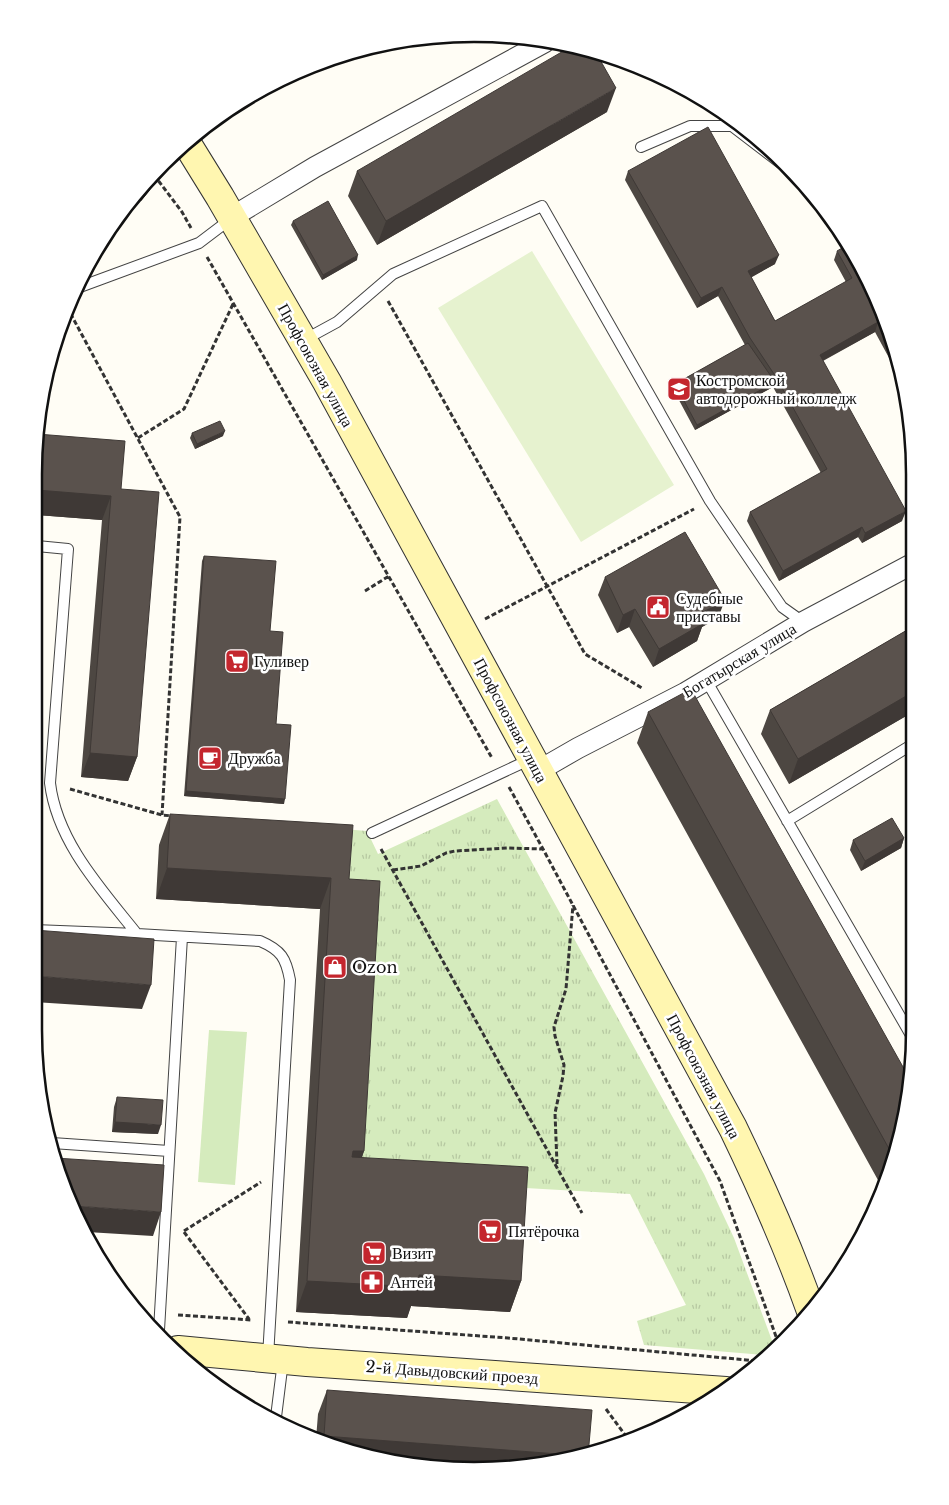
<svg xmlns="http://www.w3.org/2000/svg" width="949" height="1505" viewBox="0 0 949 1505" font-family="'Libre Baskerville',serif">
	<defs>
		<pattern id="grass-tufts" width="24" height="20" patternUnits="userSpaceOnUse" patternTransform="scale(1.25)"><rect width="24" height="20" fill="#d5ebbd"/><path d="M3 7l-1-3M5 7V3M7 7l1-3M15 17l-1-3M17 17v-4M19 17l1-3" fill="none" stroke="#b6c8a1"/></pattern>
	</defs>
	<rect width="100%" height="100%" fill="#fffdf5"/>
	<path fill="url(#grass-tufts)" d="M 497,799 L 704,1174 L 734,1238 L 774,1346 L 765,1355 L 644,1345 L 637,1321 L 686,1305 L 630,1194 L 353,1178 L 338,910 L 343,829 L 367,831 L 378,854 Z"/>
	<path fill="#d5ebbd" d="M 209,1030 L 247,1032 L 235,1185 L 198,1182 Z"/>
	<path fill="#e6f2cf" d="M 532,251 L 674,485 L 581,542 L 438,308 Z"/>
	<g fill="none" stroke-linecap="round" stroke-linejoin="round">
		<g stroke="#444" stroke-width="12">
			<path id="lane" d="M 641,147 L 690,126 L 732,126 L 800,178
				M 77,288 L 199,243 L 232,218
				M 304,340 L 337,322 L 393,274 L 542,206 L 710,501 L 782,607 L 803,622
				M 37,546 L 68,549 L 50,783 C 57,842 102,890 137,934
				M 706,680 L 912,1037
				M 787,821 L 913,744
				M 372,833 L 531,759
				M 34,930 L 137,934 L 260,941 C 281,950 286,958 290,980 L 268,1357
				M 52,1143 L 169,1151
				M 159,1330 L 182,937
				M 276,1417 L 283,1361"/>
		</g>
		<g stroke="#444" stroke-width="22">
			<path id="street" d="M 232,217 L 315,167 L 545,42
				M 538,771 L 578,748 L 685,693 L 803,622 L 914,563"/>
		</g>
		<g stroke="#333" stroke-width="30">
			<path id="secondary" d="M 186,142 L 220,197 L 327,382 L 733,1128 C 762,1188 789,1249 811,1311
				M 178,1350 L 307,1362 L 726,1391"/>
		</g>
		<path stroke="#333" stroke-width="3" stroke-dasharray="5 2.5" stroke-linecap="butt" d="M 154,175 L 182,212 L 191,228
			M 207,257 L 492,758
			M 388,301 L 585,654 L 642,688
			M 67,307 L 180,517 L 162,815
			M 138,438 L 184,409 L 233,304
			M 365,591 L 389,576
			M 485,619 L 694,509
			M 509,787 L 543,849 L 720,1181 L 778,1342
			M 70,789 L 162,815 L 173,816
			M 381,849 L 582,1213
			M 393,870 L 421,866 L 446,853 L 455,851 L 507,848 L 543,849
			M 557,1164 L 555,1113 L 563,1076 L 564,1065 L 555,1036 L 554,1027 L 566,989 L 573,905
			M 184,1231 L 261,1182
			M 184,1232 L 249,1319
			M 178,1315 L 252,1320
			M 288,1322 L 508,1338 L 758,1361
			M 606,1409 L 628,1439"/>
		<use href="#lane" stroke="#fff" stroke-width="10"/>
		<use href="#street" stroke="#fff" stroke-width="20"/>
		<use href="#secondary" stroke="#fff6b0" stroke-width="28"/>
	</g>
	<path fill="#4d4742" d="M 607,112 L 377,245 L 348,196 L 357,171 Z
		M 628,171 L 775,264 L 751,277 L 775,321 L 846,282 L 834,260 L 837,251 L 892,333 L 901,380 L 875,332 L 823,361 L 902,521 L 862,543 L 858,537 L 779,581 L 747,521 L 750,512 L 821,473 L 773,387 L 695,430 L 673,389 L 675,384 L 745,345 L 718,296 L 697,308 L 625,180 Z
		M 154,175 L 155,176 L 150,190 L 141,201 L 135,196 Z
		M 293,221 L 357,260 L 322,280 L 291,225 Z
		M 192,433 L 223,436 L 195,449 L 190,438 Z
		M 37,434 L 121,489 L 137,757 L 128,781 L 81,777 L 102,520 L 37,515 Z
		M 204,556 L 270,631 L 276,724 L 284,804 L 184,796 L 202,561 Z
		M 605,577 L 718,618 L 702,627 L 697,641 L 653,667 L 629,627 L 617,633 L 598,595 Z
		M 914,626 L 913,712 L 789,784 L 761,734 L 770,710 Z
		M 648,712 L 912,1088 L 884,1191 L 637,743 Z
		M 170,814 L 349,879 L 364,1151 L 362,1157 L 521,1281 L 510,1312 L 411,1306 L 407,1318 L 296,1312 L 320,909 L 156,899 L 159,845 Z
		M 904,838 L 901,848 L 861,871 L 850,850 L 853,840 Z
		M 117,1097 L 158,1134 L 112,1132 L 114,1107 Z
		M 327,1390 L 588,1456 L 474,1471 L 333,1448 L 316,1439 L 318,1414 Z"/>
	<path fill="#3f3936" d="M 616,88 L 607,112 L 377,245 L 386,221 Z
		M 155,176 L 150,190 L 141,201 L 146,187 Z
		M 358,255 L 357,260 L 322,280 L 323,275 Z
		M 779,255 L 775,264 L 745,281 L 748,271 Z
		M 722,287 L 718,296 L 697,308 L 701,298 Z
		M 878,322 L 875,332 L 816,364 L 820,355 Z
		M 775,382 L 773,387 L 695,430 L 697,425 Z
		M 225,431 L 223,436 L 195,449 L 197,444 Z
		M 37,490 L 111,496 L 102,520 L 37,515 Z
		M 906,511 L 902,521 L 862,543 L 865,533 Z
		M 862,527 L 858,537 L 779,581 L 783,571 Z
		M 725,600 L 718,618 L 702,627 L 697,641 L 653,667 L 659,649 L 699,614 Z
		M 635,609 L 629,627 L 617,633 L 623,615 Z
		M 913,692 L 913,712 L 789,784 L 798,759 Z
		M 90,753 L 137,757 L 128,781 L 81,777 Z
		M 186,791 L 285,799 L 284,804 L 184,796 Z
		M 904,838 L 901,848 L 861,871 L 865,861 Z
		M 167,868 L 331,878 L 320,909 L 156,899 Z
		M 34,976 L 151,985 L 142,1009 L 34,1002 Z
		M 115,1122 L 161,1125 L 158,1134 L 112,1132 Z
		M 353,1151 L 364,1151 L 353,1182 L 341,1182 Z
		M 74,1206 L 161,1212 L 153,1236 L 87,1232 Z
		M 419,1275 L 521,1281 L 510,1312 L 411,1306 L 407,1318 L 296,1312 L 307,1281 Z
		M 324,1436 L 571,1455 L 570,1459 L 474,1471 L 333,1448 L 322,1442 Z"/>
	<path fill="#5a524d" stroke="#3f3936" d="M 572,46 L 589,49 L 595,51 L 616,88 L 386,221 L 357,171 Z
		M 708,127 L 779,255 L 748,271 L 775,321 L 852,278 L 837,251 L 849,244 L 856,254 L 892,333 L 896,355 L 878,322 L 820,355 L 906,511 L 865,533 L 862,527 L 783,571 L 750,512 L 827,469 L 776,377 L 750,338 L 722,287 L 701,298 L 628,171 Z
		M 154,175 L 155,176 L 146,187 L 144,185 Z
		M 328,201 L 358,255 L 323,275 L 293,221 Z
		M 748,343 L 775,382 L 697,425 L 675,384 Z
		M 220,421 L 225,431 L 197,444 L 192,433 Z
		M 37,434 L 125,441 L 121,489 L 159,492 L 137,757 L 90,753 L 111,496 L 37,490 Z
		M 685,532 L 725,600 L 699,614 L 704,623 L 659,649 L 635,609 L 623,615 L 605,577 Z
		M 204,556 L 276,561 L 270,631 L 283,632 L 276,724 L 291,725 L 285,799 L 186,791 Z
		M 914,626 L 913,692 L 798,759 L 770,710 Z
		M 691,689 L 912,1083 L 912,1088 L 893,1156 L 648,712 Z
		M 170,814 L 353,825 L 349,879 L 380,881 L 364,1151 L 353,1151 L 352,1157 L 528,1167 L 521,1281 L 419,1275 L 418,1287 L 307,1281 L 331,878 L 167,868 Z
		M 892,818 L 904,838 L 865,861 L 853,840 Z
		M 34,930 L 154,939 L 151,985 L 34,976 Z
		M 117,1097 L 163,1100 L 161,1125 L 115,1122 Z
		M 55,1158 L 164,1165 L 161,1212 L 74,1206 L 57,1172 Z
		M 327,1390 L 592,1410 L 588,1456 L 571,1459 L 571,1455 L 324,1436 Z"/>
	<defs>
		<g id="university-square" transform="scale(1.25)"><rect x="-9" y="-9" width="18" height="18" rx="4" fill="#c4262e" stroke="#fff"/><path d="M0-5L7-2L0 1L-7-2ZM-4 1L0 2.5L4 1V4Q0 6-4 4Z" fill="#fff"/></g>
		<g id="civic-square" transform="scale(1.25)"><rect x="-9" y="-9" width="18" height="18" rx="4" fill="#c4262e" stroke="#fff"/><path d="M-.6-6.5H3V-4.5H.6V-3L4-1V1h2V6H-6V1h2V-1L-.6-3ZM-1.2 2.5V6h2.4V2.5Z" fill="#fff"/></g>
		<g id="supermarket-square" transform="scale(1.25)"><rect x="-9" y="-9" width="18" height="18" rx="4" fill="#c4262e" stroke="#fff"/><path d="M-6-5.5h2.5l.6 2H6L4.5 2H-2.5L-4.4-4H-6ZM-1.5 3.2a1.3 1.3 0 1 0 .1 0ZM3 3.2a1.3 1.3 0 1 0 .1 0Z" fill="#fff"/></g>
		<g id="cafe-square" transform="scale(1.25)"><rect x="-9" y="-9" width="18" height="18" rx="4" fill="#c4262e" stroke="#fff"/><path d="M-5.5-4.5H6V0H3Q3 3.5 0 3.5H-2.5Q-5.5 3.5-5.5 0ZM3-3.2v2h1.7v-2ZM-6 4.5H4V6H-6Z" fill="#fff"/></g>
		<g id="shop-square" transform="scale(1.25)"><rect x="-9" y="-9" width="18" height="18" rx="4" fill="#c4262e" stroke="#fff"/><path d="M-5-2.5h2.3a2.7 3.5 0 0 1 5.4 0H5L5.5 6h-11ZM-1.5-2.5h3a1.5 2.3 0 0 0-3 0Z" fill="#fff"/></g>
		<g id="pharmacy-square" transform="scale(1.25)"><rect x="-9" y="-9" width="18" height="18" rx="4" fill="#c4262e" stroke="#fff"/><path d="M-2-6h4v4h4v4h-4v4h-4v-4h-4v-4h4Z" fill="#fff"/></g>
	</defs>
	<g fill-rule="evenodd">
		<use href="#university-square" x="679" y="389"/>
		<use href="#civic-square" x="658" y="607"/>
		<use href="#supermarket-square" x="237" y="661"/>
		<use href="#cafe-square" x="210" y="758"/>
		<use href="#shop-square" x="335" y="967"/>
		<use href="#supermarket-square" x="490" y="1231"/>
		<use href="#supermarket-square" x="374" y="1253"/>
		<use href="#pharmacy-square" x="372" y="1282"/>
	</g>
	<g text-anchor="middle" stroke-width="5" stroke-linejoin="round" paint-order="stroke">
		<g font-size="16" fill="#111" stroke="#fff">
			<text transform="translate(316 365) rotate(61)" y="6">Профсоюзная улица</text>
			<text transform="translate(739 660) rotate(-31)" y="6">Богатырская улица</text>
			<text transform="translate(511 720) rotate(62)" y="6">Профсоюзная улица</text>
			<text transform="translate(704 1076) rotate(62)" y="6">Профсоюзная улица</text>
			<text transform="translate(452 1372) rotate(4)" y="6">2-й Давыдовский проезд</text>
		</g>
		<g font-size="16" fill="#111" stroke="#fff" text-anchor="start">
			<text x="696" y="386">Костромской<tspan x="696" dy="18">автодорожный колледж</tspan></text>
			<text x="676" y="604">Судебные<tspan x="676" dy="18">приставы</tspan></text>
			<text x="254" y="667">Гуливер</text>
			<text x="228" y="764">Дружба</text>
			<text x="352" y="973">Ozon</text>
			<text x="508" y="1237">Пятёрочка</text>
			<text x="392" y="1259">Визит</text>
			<text x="390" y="1288">Антей</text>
		</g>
	</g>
	<path d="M0 0H949V1505H0ZM474 42H474A432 432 0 0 1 906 474V1030A432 432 0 0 1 474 1462H474A432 432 0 0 1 42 1030V474A432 432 0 0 1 474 42Z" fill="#fff" fill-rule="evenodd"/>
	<path fill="none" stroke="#111" stroke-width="2.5" d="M474 42H474A432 432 0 0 1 906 474V1030A432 432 0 0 1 474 1462H474A432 432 0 0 1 42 1030V474A432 432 0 0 1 474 42Z"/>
</svg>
